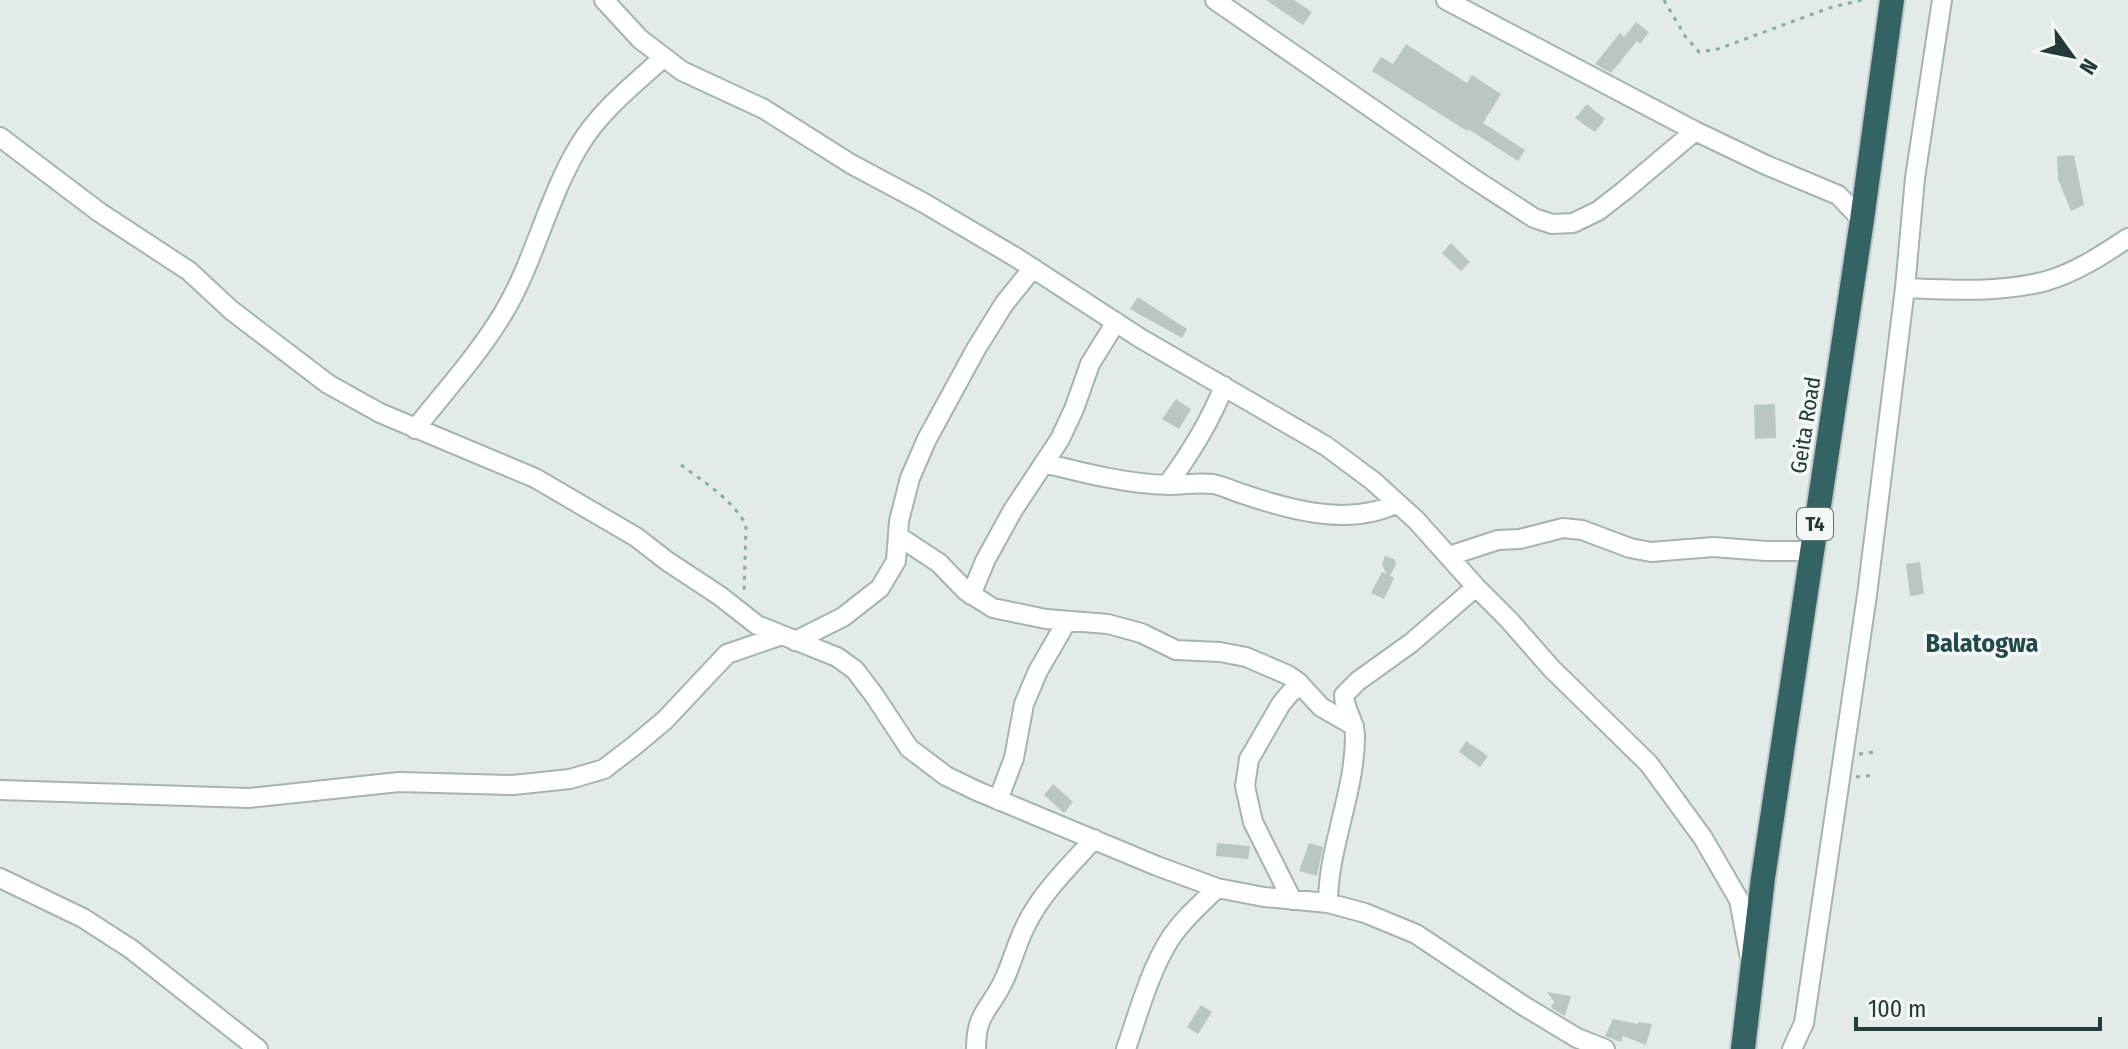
<svg xmlns="http://www.w3.org/2000/svg" width="2128" height="1049" font-family="'Fira Sans Condensed',sans-serif">
  <style>
    .building { fill: #b9c6c3 }
    .lines { fill: none; stroke-linecap: round; stroke-linejoin: round }
    .street-casing { stroke: #a6b3b1; stroke-width: 22 }
    .highway-casing { stroke: #c2c8c8; stroke-width: 28 }
    .path { stroke: #87aba7; stroke-width: 3; stroke-dasharray: 4 6; stroke-linecap: butt }
    .street { stroke: #fff; stroke-width: 18 }
    .highway { stroke: #346363; stroke-width: 24 }
    .labels { text-anchor: middle; stroke-width: 7; stroke-linejoin: round; paint-order: stroke }
    .shield { fill: #f3f8f7; stroke: #637472; stroke-width: 2 }
    .shield-label { font-size: 20px; font-weight: bold; fill: #253b39 }
    .street-label { font-size: 22px; fill: #253b39; stroke: #f3f8f7 }
    .quarter-label { font-size: 26px; font-weight: bold; fill: #234a48; stroke: #f3f8f7 }
  </style>
  <rect width="100%" height="100%" fill="#e3ebe9"/>
  <path class="building" d="M1266 0H1294L1312 12 1303 25Z
    M1636 22 1649 32 1640 44 1637 41 1611 73 1595 64 1620 33 1624 37Z
    M1406 44 1467 83 1472 75 1501 94 1483 123 1525 150 1518 161 1468 129 1467 131 1372 71 1381 57 1393 64Z
    M1587 104 1605 119 1595 132 1575 118Z
    M2074 155 2084 205 2071 211 2058 179 2057 156Z
    M1451 243 1470 262 1461 271 1442 253Z
    M1138 297 1187 329 1182 338 1130 309Z
    M1176 399 1191 409 1179 429 1162 419Z
    M1775 404 1776 438 1755 439 1754 405Z
    M1385 556 1394 559 1396 564 1390 576 1394 578 1384 599 1371 593 1382 572 1386 574 1382 564Z
    M1920 562 1924 594 1910 596 1906 564Z
    M1466 741 1488 756 1480 767 1459 752Z
    M1053 784 1073 802 1064 813 1044 795Z
    M1217 843 1250 846 1248 859 1216 856Z
    M1309 843 1323 847 1317 876 1299 871Z
    M1547 992 1571 996 1565 1016 1551 1008 1554 1002Z
    M1201 1005 1212 1012 1198 1034 1187 1027Z
    M1613 1019 1637 1024 1639 1022 1652 1024 1646 1045 1623 1036 1621 1042 1605 1036Z"/>
  <g class="lines">
    <defs>
      <path id="street" d="M604 0 640 39 682 71 764 109 851 164 924 203 1017 258 1140 338 1326 446 1373 481 1416 520 1476 587 1509 620 1551 668 1649 764 1703 838 1739 900 1749 953
        M1215 0 1471 177 1534 218 1552 224 1573 223 1598 211 1625 190 1695 131
        M1446 0 1695 131 1766 165 1838 195 1862 220
        M0 137 99 212 189 271 231 310 328 384 380 413 535 478 636 537 667 561 720 596 757 625 837 657 855 670 874 695 909 748 946 776 977 791 1157 866 1217 888 1264 897 1328 903 1365 913 1416 934 1524 1006 1577 1038 1605 1049
        M1905 288C1951 290 2001 293 2046 281 2075 273 2104 254 2128 238
        M415 429C445 391 479 354 504 312 534 262 548 197 579 146 600 111 633 85 663 58
        M1044 463C1084 473 1127 484 1169 485 1184 485 1198 482 1213 484 1224 486 1233 491 1243 494 1290 510 1351 527 1397 503
        M1167 485C1190 454 1210 422 1224 386
        M898 536 939 563 966 591 993 608 1046 619 1108 624 1141 633 1176 650 1220 652 1246 657 1288 675 1298 682 1321 707 1354 726
        M1449 556 1498 540 1520 539 1563 528 1582 530 1630 548 1651 552 1713 547 1766 551H1807L1810 558
        M971 595 985 561 1013 510 1060 439 1074 409 1090 364 1116 322
        M795 641 843 617 880 588 896 561 899 521 910 478 927 439 976 349 1004 304 1033 268
        M0 790 249 798 399 782 513 785 570 779 604 769 634 746 665 720 727 654 779 636
        M998 800 1014 758 1024 704 1038 671 1067 621
        M0 878 83 918 131 949 258 1049
        M1292 900 1253 822 1245 786 1249 759 1255 749 1281 704 1291 692 1301 686
        M1328 903C1328 847 1355 793 1355 736 1355 721 1344 709 1344 695L1358 681 1411 643 1476 587
        M976 1049C976 1013 989 1011 1003 982 1012 964 1016 944 1026 925 1042 892 1070 866 1094 839
        M1126 1049C1138 1014 1150 970 1170 939 1182 920 1201 904 1217 888
        M1792 1049 1804 1023 1867 595 1905 288 1915 178 1942 0"/>
      <path id="highway" d="M1743 1049 1763 878 1862 220 1892 0"/>
    </defs>
    <use href="#street" class="street-casing"/>
    <use href="#highway" class="highway-casing"/>
    <path class="path" d="M1664 0 1685 36 1699 52 1718 49 1829 8 1862 0
      M681 465C704 482 732 499 746 525L744 595
      M1859 754 1876 752
      M1856 777 1874 775"/>
    <use href="#street" class="street"/>
    <use href="#highway" class="highway"/>
  </g>
  <g class="labels">
    <rect class="shield" x="1797" y="508" width="36" height="32" rx="6"/>
    <g class="shield-label">
      <text x="1815" y="531">T4</text>
    </g>
    <g class="street-label">
      <text transform="translate(1805 425) rotate(-81)" y="8">Geita Road</text>
    </g>
    <g class="quarter-label">
      <text x="1982" y="652">Balatogwa</text>
    </g>
  </g>
  <g transform="translate(2072 56) rotate(123)" stroke="#f3f8f7" stroke-width="6" paint-order="stroke">
  <path d="M0-6L14 30L0 20L-14 30Z" fill="#253b39"/>
  <text y="-12" font-size="22" font-weight="bold" text-anchor="middle" fill="#253b39">N</text>
  </g>
  <path d="M1856 1017v12h244v-12" fill="none" stroke="#253b39" stroke-width="4"/>
  <text x="1868" y="1017" font-size="24" fill="#253b39" stroke="#f3f8f7" stroke-width="6" paint-order="stroke">100 m</text>
</svg>
